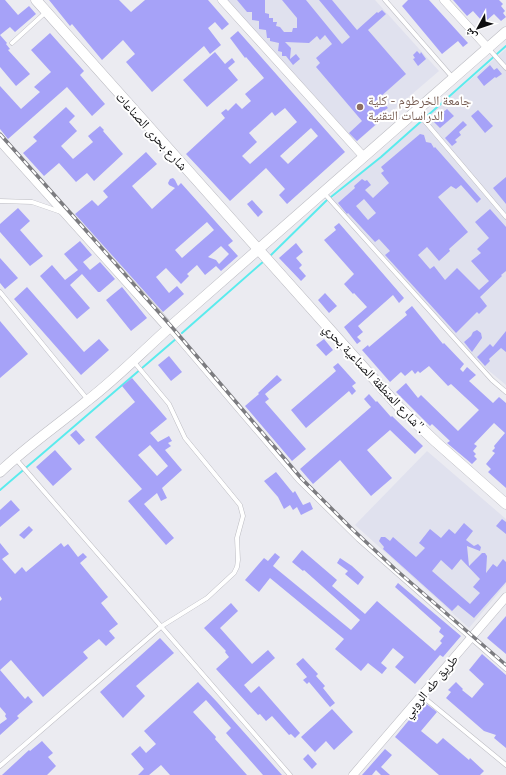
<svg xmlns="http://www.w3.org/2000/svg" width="506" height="775" font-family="Spectral,'Noto Naskh Arabic',serif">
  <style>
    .built { fill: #e0e1ee }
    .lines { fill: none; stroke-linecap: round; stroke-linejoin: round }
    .stream { stroke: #5aebed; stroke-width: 2 }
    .building { fill: #a6a2f8; fill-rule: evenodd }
    .service-casing { stroke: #bdbdc3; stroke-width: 5 }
    .minor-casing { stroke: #bdbdc3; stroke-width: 9 }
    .tertiary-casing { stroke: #bdbdc3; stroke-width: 11 }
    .service { stroke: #fff; stroke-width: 4 }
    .minor { stroke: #fff; stroke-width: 8 }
    .tertiary { stroke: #fff; stroke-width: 10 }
    .rail-casing { stroke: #7c7c80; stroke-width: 3.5 }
    .rail { stroke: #fff; stroke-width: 2; stroke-dasharray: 6; stroke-linecap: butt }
    .education-dot { fill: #8d6e63; stroke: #fff; stroke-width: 1.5 }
    .labels { text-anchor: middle; stroke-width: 4; stroke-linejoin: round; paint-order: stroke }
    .education-label { font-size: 13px; fill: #785e54; stroke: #fff; text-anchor: start }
    .street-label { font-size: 13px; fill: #0d0d0f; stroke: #fff }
  </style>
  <rect width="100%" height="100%" fill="#ebebf1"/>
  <path class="built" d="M227 0H375L439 71 355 143Z
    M506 49V385L488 370 445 327 330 200Z
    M427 451 506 519V584L469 628 355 525Z"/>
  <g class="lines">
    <path class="stream" d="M269 257 326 201 381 157 506 46
      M182 333 264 261
      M0 490 177 338"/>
  </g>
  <path class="building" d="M0 0H5L18 15 29 6 36 14 15 32 10 27 0 35Z
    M49 0H119L131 12 145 0H208L229 24 222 30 215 22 208 28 221 45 210 54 204 46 152 92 126 62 135 54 123 40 102 60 72 24 70 26Z
    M237 0H265V13L269 14V18H273V22H277L276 26 280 27 284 32H292L293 28H297V18L282 0H306L342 44 350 37 319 0H332L357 30 377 12 378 13 382 10 386 14 368 30 406 74 379 98 388 108 385 110 390 116 382 122 381 120 357 141 349 133 362 121 316 67 320 63 316 58 332 44 325 35 320 40 317 36 309 43 285 42 291 48 290 59 296 54 300 59 293 65 286 56H282V52L278 51 279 43 270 41V38H267L266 30 259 29V21L252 20V12H247Z
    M408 0H429L468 43 463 47 458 41 442 54 402 6Z
    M453 0H499L503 4 501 6 505 11 503 13 506 17 501 21 494 14 486 21 485 19 482 21 473 11 467 16Z
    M238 31 345 152 287 204 279 195 285 189 266 168 230 201 186 154 225 118 221 113 226 109 228 111 236 103 242 109 251 101 245 94 264 78 246 57 245 58 230 38ZM285 108 297 122 250 164 242 156 257 142 249 133 272 112 275 116ZM311 128 318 136 288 164 280 156Z
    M50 33 84 71 80 75 105 104 92 116 67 87 8 139 0 129V86L21 109 40 92 34 87 51 72 31 50Z
    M0 35 7 43 6 44 10 49 8 50 30 74 16 86 0 67Z
    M417 51 420 54 421 52 426 59 418 66 413 59 415 58 413 55Z
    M215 52 225 64 232 58 235 62 228 68 238 80 207 107 183 80Z
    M490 65 494 70 497 68 502 74 496 78 495 77 484 86 477 77Z
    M66 107 75 116 69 122 77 131 61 146 73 159 93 142 88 136 100 126 104 130 103 131 123 154 94 181 87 173 76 182 59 163 44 176 23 153 37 141 33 137Z
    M447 109 454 116 440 128 433 121 436 118 434 116 438 113 440 115Z
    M478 110 493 126 485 133 471 116Z
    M463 121 467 125 459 132 461 135 455 140 457 142 452 146 445 138Z
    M420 134 424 135 426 142 431 143 434 148 435 147 481 199 477 203 461 185 456 189 451 186 438 197 468 232 449 249 450 251 439 261 427 247 418 255 430 269 434 266 445 280 457 268 479 290 489 281 471 261 481 253 477 249 489 238 475 222 490 209 506 227V271L501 275 502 276 480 297 487 306 479 314 477 312 456 333 385 255 390 251 379 239 375 242 348 213 347 214 338 203 355 188 354 186 362 179 365 181 367 180 371 185 365 190 373 198 389 183 381 173 384 171 381 167ZM364 199 376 213 368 220 356 206Z
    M146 152 157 164 132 186 152 209 175 188 169 185 168 183 170 179 173 178 175 180 178 186 181 183 233 241 228 245 238 256 221 271 216 266 205 275 197 265 187 274 189 276 181 284 166 268 156 277 169 293 177 286 184 294 163 312 75 214 92 200 98 206 108 197 103 191ZM207 222 214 230 182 258 175 250ZM221 246 229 254 219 264 216 260 208 257Z
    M506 177V204L493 188Z
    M252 200 263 212 258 217 247 204Z
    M18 208 30 221 20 230 43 256 30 266 0 232V224Z
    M339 223 404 298 399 303 393 295 358 326 363 332 357 337 361 341 357 344 344 327 367 307 354 293 353 294 344 284 354 274 324 240 336 230 334 227Z
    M80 241 92 255 83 262 90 270 100 262 115 279 100 292H98L82 274 70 285 90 308 77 319 40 276 52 265 65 280 78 270 64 254Z
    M296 243 303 252 296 258 302 265 299 268 306 276 301 281 279 258Z
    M0 258 18 278 5 289 0 283Z
    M27 287 84 352 99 339 109 350 81 375 14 299Z
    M122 287 147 318 131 331 106 300Z
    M325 293 337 306 329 313 318 300Z
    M412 306 443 344 444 343 464 364 460 369 463 372 467 367 476 375 469 381 493 403 499 397 506 403V488L488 472 491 469 486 464 495 453 492 451 495 448 494 446 505 433 494 423 474 444 477 446 473 451 476 454 474 456 477 459 472 464 447 443 450 441 432 424 430 426 396 392 406 383 418 398 421 395 458 431 479 410 451 384 448 386 429 366 420 373 418 371 415 374 412 370 405 376 401 372 390 382 362 350 368 345 369 347 407 315 405 312Z
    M0 321 28 354 0 378Z
    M477 330 481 333 482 338 472 352 464 342 471 336 473 332Z
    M506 331V352L501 348 489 359 490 361 485 366 477 357 490 344 493 347Z
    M324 339 333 350 326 356 316 345Z
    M169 356 182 372 171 381 158 365Z
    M338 363 356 383 352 386 356 391 352 395 349 391 306 428 291 410 336 371 333 367Z
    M277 375 282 380 265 394 269 399 265 402 306 449 292 461 245 406 259 394 258 393Z
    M132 378 167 419 150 433 158 442 169 436 172 441 168 443 171 446 165 450 182 470 162 488 167 498 161 501 157 493 144 504 174 538 166 545 128 501 142 489 95 437 135 402 122 386ZM150 445 168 466 157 476 138 455Z
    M369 394 376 402 377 401 391 417 392 416 423 446 415 454 390 430 367 450 392 478 371 496 340 460 313 484 300 469 371 407 364 399Z
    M76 430 85 440 79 445 70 435Z
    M55 450 72 469 53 486 36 467Z
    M276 472 293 493 295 491 303 505 310 502 313 509 301 515 297 507 293 510 290 505 284 509 278 497 264 481Z
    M11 500 20 510 0 527V510Z
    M502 519 506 522V534L496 526Z
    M464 523 473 531 466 540 474 546 478 544 481 547 480 551 467 546 469 566 482 553H485L487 556 486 573 493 564 497 567 503 559 506 562V582L474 618 458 605 452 611 383 549 384 547 379 541 381 537H385L390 541 393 537 416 557 425 548 419 543 430 529 441 538 449 529 455 534ZM461 559 480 579 473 587 480 593 470 604 432 571 441 560 452 570Z
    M29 526 33 530 24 539 19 535Z
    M0 543 9 554 2 559 15 574 22 567 26 572 61 543 64 547 68 544 78 557 83 553 87 557 80 563 108 597 101 603 118 624 109 631 115 638 106 646 99 639 83 652 88 658 43 697 11 660 0 670V601L2 599 0 596Z
    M302 550 337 580 332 586 365 614 377 601 435 651 442 643 440 641 444 636 439 632 441 628 395 587 398 583 461 636 443 657 440 655 415 684 395 667 404 657 393 648 381 663 387 668 382 674 368 663 361 671 335 649 344 639 270 578 259 592 245 580 264 558 268 561 275 553 280 557 273 566 351 630 360 620 304 570 303 571 292 562Z
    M340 558 352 566 364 577 358 585 345 574 348 571 337 563Z
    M231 603 238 611 220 628 252 664 268 650 275 658 244 685 251 693 259 686 300 733 295 738 291 734 289 735 272 716 266 721 260 714 258 715 216 669 229 657 225 652 226 651 204 628Z
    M506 616V654L487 638Z
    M160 638 174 653 136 686 145 696 123 718 100 692Z
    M482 654 506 675V748L494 738 496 735 484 731 446 698 451 692 448 690 456 682 463 689 462 690 472 698 484 684 469 670Z
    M303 658 318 674 316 676 325 686 323 688 335 703 330 707 309 682 307 684 303 680 307 677 296 664Z
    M0 670 25 699 28 696 33 702 17 716 19 718 0 735V724L7 719 5 716 6 714 0 707Z
    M198 682 217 702 282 775H263L226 733 231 728 206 700 193 712 216 737 215 739 247 775H170L161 765 149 775H138L144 769 131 754 140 746 146 753 156 744 144 731Z
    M424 702 437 712 421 731 437 744 443 738 469 760 470 758 484 771 480 775H439L395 737Z
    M332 709 353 732 334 750 326 741 315 752 301 737Z
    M42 741 53 753 48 757 56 766 47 775H2L29 750 30 751Z
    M385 749 392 755 381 767 390 775H381L376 770 372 775H362Z
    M308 754 317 764 312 769 303 759Z"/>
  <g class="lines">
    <defs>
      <path id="service" d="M385 0 453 78
        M12 43 46 12
        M488 48 506 68
        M417 112 506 217
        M323 192 492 380 506 392
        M0 201 32 202 61 212
        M0 292 88 400
        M169 329 298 480 358 539 506 669
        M15 458 290 775
        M422 696 506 765
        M0 766 162 626 207 598 234 573 237 567 238 560 237 538 243 516 240 505 185 438 169 404 134 362"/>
      <path id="minor" d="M222 0 363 156
        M444 0 488 48
        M353 775 506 597"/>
      <path id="tertiary" d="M36 0 399 407 436 442 506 504
        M0 140 169 328
        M0 472C27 446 58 425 87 401 117 378 143 351 171 326L506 32"/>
    </defs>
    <use href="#service" class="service-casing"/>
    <use href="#minor" class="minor-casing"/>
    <use href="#tertiary" class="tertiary-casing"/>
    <use href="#service" class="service"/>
    <use href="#minor" class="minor"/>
    <use href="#tertiary" class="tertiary"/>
    <defs>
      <path id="rail" d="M0 134 171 326 302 479 350 527 395 569 506 665"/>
    </defs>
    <use href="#rail" class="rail-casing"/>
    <use href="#rail" class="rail"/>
  </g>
  <circle class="education-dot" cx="360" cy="107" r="4"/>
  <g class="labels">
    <g class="education-label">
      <text x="368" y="105">جامعة الخرطوم - كلية<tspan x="368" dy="15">الدراسات التقنية</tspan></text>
    </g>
    <g class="street-label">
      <text transform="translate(152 131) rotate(48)" y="5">شارع بحرى الصناعات</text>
      <text transform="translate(375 378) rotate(47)" y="5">شارع المنطقة الصناعية بحري".</text>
      <text transform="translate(430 686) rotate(-50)" y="5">طريق طه الروبي</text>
    </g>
  </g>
  <g transform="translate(478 28) rotate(230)" stroke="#ffffff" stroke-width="3" paint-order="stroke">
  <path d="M0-3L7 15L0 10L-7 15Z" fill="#0d0d0f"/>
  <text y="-6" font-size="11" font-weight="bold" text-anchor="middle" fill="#0d0d0f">ش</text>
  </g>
</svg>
